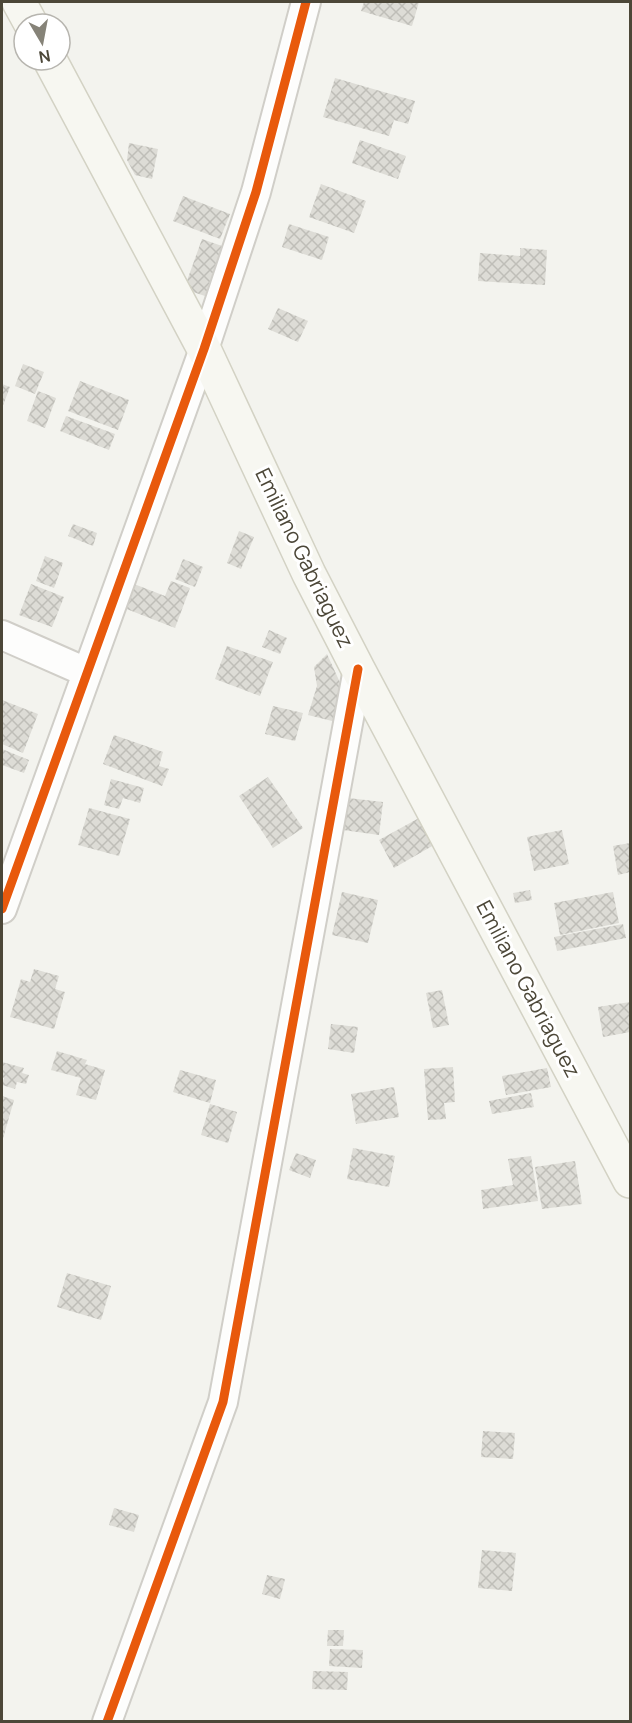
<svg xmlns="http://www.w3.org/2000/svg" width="632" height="1723" font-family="Manrope,sans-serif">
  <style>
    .building { fill: url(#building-cross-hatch) }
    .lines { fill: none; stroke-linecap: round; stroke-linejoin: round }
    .street-casing { stroke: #d0cec8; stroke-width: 32 }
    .secondary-casing { stroke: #d3d2c4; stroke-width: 36 }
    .street { stroke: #fdfdfc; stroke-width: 28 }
    .secondary { stroke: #f7f7f1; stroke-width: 33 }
    .cycleway-casing { stroke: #fff; stroke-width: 13 }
    .cycleway { stroke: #e8590c; stroke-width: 9 }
    .labels { text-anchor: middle; stroke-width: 6; stroke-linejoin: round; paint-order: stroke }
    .street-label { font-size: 21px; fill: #4c4738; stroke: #fff }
  </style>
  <defs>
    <pattern id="building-cross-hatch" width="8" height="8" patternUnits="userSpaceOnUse" patternTransform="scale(1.5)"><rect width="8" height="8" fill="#dddcd6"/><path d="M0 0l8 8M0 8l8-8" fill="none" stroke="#bfbeb8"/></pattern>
  </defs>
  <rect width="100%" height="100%" fill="#f3f3ee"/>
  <path class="building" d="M364 2H419L412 26 361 11Z
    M335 78 415 101 408 124 394 120 389 136 323 117Z
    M360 140 406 156 398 179 352 163Z
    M129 143 158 149 152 179 135 175 127 160Z
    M321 184 366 201 354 233 309 217Z
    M183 196 230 214 220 239 173 221Z
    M289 224 329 237 322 260 282 247Z
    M202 239 222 246 205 296 184 289Z
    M520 248 547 250 545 285 478 281 480 253 520 256Z
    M278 308 308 321 298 342 268 329Z
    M23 364 44 372 35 394 15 386Z
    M80 381 129 400 118 430 68 411Z
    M2 384 10 387 2 408Z
    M38 391 56 398 45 428 27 421Z
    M66 416 115 434 109 450 60 431Z
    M73 524 97 533 93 546 68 536Z
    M239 531 254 537 241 569 227 563Z
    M45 556 63 563 54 588 36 581Z
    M183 559 203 567 195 587 175 579Z
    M171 581 190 588 175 628 124 608 134 584 165 596Z
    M31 584 64 597 52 627 19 615Z
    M269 630 287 638 280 654 262 647Z
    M227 646 273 662 260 696 215 679Z
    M327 654 348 700 340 723 308 715 317 686 314 667Z
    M2 700 38 714 23 753 2 744Z
    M273 706 303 713 295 741 265 734Z
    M114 735 163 752 159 766 169 769 162 786 103 764Z
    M2 749 29 760 24 773 2 765Z
    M268 777 303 828 273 848 239 796Z
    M111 779 144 788 140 803 123 798 119 809 104 805Z
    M348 798 383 802 379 835 343 830Z
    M89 808 130 819 119 856 78 845Z
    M419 818 434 845 394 868 379 840Z
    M562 830 569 864 534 871 527 837Z
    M630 843V872L618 875 613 846Z
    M530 890 532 900 515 903 513 893Z
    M342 892 378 900 368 943 332 935Z
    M613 892 619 923 560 935 554 903Z
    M623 924 626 938 557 951 554 937Z
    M34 969 59 976 55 989 65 992 54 1029 10 1017 21 979 30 982Z
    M442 990 449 1025 433 1028 426 993Z
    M630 1002V1032L603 1037 598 1007Z
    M331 1024 358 1027 354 1053 328 1049Z
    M57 1051 87 1060 85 1064 105 1070 96 1100 76 1095 81 1078 51 1070Z
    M2 1062 24 1068 22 1073 29 1075 26 1084 17 1082 15 1089 2 1085 4 1078 2 1077Z
    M453 1067 455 1102 444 1103 446 1119 428 1120 424 1069Z
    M547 1068 551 1087 506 1095 502 1076Z
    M180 1070 216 1080 210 1103 173 1092Z
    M394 1087 399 1117 356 1124 351 1094Z
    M531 1093 534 1107 492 1114 489 1101Z
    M2 1096 14 1100 2 1142Z
    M210 1104 237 1112 228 1143 201 1135Z
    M353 1148 395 1156 389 1187 347 1179Z
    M296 1153 316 1160 310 1178 289 1170Z
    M531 1156 538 1201 483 1209 481 1190 513 1185 508 1159Z
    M575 1161 582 1204 542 1209 535 1167Z
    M67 1273 111 1286 101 1320 57 1307Z
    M483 1431 515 1433 513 1459 481 1457Z
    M114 1508 139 1515 134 1532 109 1525Z
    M482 1550 516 1553 512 1591 478 1588Z
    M267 1575 285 1579 280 1599 262 1594Z
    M328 1630H344L343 1646H327Z
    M330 1649 363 1650 362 1668 329 1666Z
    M313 1671 348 1672 347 1690 312 1689Z"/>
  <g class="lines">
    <defs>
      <path id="street" d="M2 635 86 672
        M2 909 204 349 256 192 306 2
        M107 1722 223 1402 358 669"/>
      <path id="secondary" d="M19 2 31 24
        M50 60 204 349 309 574 358 669 630 1181"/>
    </defs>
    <use href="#street" class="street-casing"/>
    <use href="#secondary" class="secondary-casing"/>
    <use href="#street" class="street"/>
    <use href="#secondary" class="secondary"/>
    <defs>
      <path id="cycleway" d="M2 909 204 349 256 192 306 2
        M107 1722 223 1402 358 669"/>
    </defs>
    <use href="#cycleway" class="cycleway-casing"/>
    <use href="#cycleway" class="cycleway"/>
  </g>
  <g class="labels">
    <g class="street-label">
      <text transform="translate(304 558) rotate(64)" y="7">Emiliano Gabriaguez</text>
      <text transform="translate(528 989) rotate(62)" y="7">Emiliano Gabriaguez</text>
    </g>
  </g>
  <rect width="632" height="1723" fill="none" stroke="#4c4738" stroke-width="6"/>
  <g transform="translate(42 42) rotate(170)"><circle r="28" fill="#ffffff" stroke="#b7b5af" stroke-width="1.5"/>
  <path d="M0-4.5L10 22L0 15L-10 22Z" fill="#868378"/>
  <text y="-9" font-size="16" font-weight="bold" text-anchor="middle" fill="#4c4738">N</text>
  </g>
</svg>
